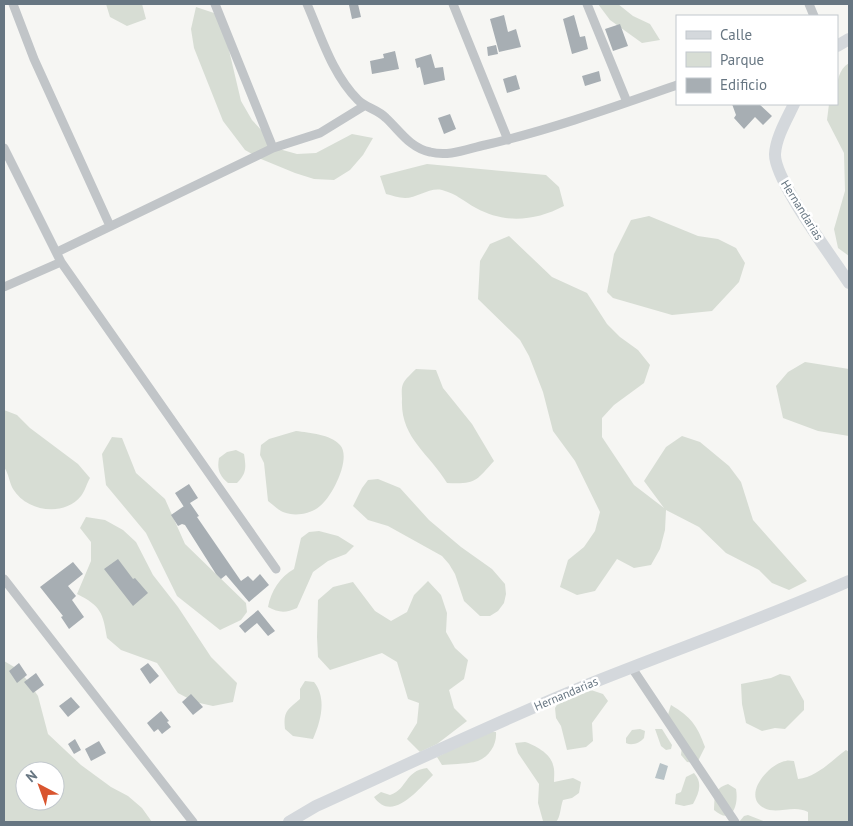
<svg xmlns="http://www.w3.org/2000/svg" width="853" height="826" font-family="'PT Sans',sans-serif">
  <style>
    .green { fill: #d7ddd4; fill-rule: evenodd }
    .water { fill: #b8c3c7 }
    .building { fill: #a7aeb3 }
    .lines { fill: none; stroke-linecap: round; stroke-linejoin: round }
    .street { stroke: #c1c5c8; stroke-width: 9 }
    .secondary { stroke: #d4d8dc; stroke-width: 12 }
    .labels { text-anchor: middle; stroke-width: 5; stroke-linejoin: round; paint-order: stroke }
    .street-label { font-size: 12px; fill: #677682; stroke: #fff }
  </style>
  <rect width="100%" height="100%" fill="#f6f6f3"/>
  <path class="green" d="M106 4H142L146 19 127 26 110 17Z
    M598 4H618L633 16 650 24 660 40 642 43 610 20Z
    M196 7 214 13 224 29 241 101 252 120 279 149 297 154 316 153 352 134 373 138 363 155 350 170 334 180 314 179 295 173 261 159 245 150 223 121 194 48 191 29Z
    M849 63V256L838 248 834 229 845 191 844 153 827 120 829 104H837C837 89 835 72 849 63Z
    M427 164 546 175 559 187 564 206C535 221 505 224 476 208 463 201 457 194 442 190 430 187 417 198 405 198 399 198 391 195 386 194L380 176Z
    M649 216 698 236 718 239 736 248 745 263 739 282 712 311 672 315 613 298 607 292 614 254 631 220Z
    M509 236 552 277 587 293 607 324 620 337 638 350 650 365 644 383 614 405 602 418V437L634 485 664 508 644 481 666 447 682 436 700 442 729 466 741 482 753 520 807 581 789 590 772 583 759 570 726 553 699 527 666 510 665 530 660 549 651 565 634 568 617 559 595 591 577 595 560 587 568 560 584 547 595 531 600 512 575 461 553 431 543 392 529 356 520 340 478 299 480 261 490 244Z
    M805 362 849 369V436L818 431 783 418 776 386 788 372Z
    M416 369 436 370 443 388 472 424 494 461C475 482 476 484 447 483 429 453 400 438 402 399 402 395 401 388 403 384 405 379 412 373 416 369Z
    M4 410 17 415 30 428 78 464 90 478C87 483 85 491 81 496 64 517 27 512 13 489 9 482 9 474 4 467Z
    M296 431C310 433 330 434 340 445 352 458 332 497 320 506 311 514 295 517 283 512 278 510 272 504 268 501L264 463 260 455 261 445 269 439Z
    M112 437 122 438 136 473 165 499 185 544 246 603 247 612 241 620 220 630 177 596 146 533 106 485 102 454Z
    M236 450 244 454C246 467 247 473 237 483H228C219 475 217 469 219 458L227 452Z
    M378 479 400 488 429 520 461 547 492 569 505 584 506 594 504 603 498 611 490 616H480L464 601 455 574 449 564 442 556 388 526 368 520 353 506 362 488 368 480Z
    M86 517 105 520 123 530 136 542 153 575 178 607 211 657 237 683 233 702 213 706 195 702 178 693 157 663 121 650 107 638C103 613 101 606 77 594L91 561V542L80 528Z
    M319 531 338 536 354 546 346 554 328 561 313 572 297 608C286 613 279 613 268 607 271 591 280 577 294 569L301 538 309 532Z
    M428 581 441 595 447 613 446 632 455 648 468 660 464 679 449 690 454 708 467 721 437 744 420 752 407 739 417 723 419 703 408 699 397 662 382 653 330 670 318 657 317 637 318 600 333 587 353 582 375 611 391 621 407 612 414 595Z
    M4 661 16 668 28 681 38 696 48 734 81 765 111 787 128 796 142 808 152 822H4ZM25 771H55V801H25Z
    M780 674 790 676 804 701V710L785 729 775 728 762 731 746 723 742 704 741 684 771 678Z
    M305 681 314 682C327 698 321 721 313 739L293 736 285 729C283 712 287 710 300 699V689Z
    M585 688 603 694 608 701 592 723 593 741 586 747 567 750 561 726 556 718 555 708 560 700Z
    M671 705C691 717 697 725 705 747L697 763 687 762 681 755 682 745 679 736 670 733C666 723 667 716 671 705Z
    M640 729 645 731 644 738C640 743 632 746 626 743V738L632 730Z
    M655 729H662L672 745 671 749 666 750 661 746Z
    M486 732H496C497 744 490 756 478 761 470 764 451 764 442 765L437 757Z
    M525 742C535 745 551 754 553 765 555 770 554 777 554 782L573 778 581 782 579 793 572 798 563 800C560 808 561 816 556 822L543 821 538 803 539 784 518 753 515 743Z
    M846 750 849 752V822H808V812C793 804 778 815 764 808 741 796 769 763 786 761 788 760 791 761 794 761L798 779C817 777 831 761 846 750Z
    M427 768 433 775C418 790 392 823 374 797L381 792 390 795C408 789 404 771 427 768Z
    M694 773C703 783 699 793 693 804L684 806 675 804 676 794 681 792 686 777Z
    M728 784 736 789C739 805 732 826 714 810 715 796 713 789 728 784Z
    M748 815 766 822H739L744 816Z"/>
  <path class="water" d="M660 763 668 766 664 780 655 778Z"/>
  <path class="building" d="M358 4 361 17 352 19 349 5Z
    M504 15 508 32 516 29 521 47 499 52 490 19Z
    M574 15 580 37 585 36 588 49 572 54 563 19Z
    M620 24 628 46 613 51 605 29Z
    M496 45 498 54 488 56 487 47Z
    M395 51 399 69 372 74 370 61 384 58 383 54Z
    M431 54 435 68 443 67 445 80 424 85 420 67 417 68 415 59Z
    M599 71 601 81 585 86 582 76Z
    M516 75 520 89 507 93 503 79Z
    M732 104H759L772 116 763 125 755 117 744 129 734 118 736 115Z
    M450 114 456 129 444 134 438 118Z
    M189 484 198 498 190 503 199 516 197 517 241 581 248 576 253 581 260 574 269 585 249 602 226 575 221 579 216 574 185 525 182 524 178 526 171 515 187 504 184 507 175 493Z
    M118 559 133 579 135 578 148 593 133 606 104 569Z
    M73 562 83 574 68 586 76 596 72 600 84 617 69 629 61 617 63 616 40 587Z
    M258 610 275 631 268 636 257 623 245 633 239 626Z
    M19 663 27 675 17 683 9 671Z
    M148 663 159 676 150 684 140 669Z
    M36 673 44 685 33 693 24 682Z
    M191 694 203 707 193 715 182 702Z
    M71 697 80 707 68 717 59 706Z
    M161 711 169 721 167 722 171 727 162 734 158 729 154 732 147 723Z
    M75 739 81 750 74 754 68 744Z
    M99 741 106 753 91 761 85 749Z"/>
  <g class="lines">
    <path class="street" d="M13 4 34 59 110 226
      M215 4 273 148
      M307 4C321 36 332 74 358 100 366 108 377 109 386 118 400 131 410 148 430 152 449 157 467 149 485 145 550 130 614 107 677 85
      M453 4 508 140
      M587 4 627 102
      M809 4 814 16
      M4 148 61 262 276 569
      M57 252 273 148 320 133 364 106
      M4 287 61 262
      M4 579 193 822
      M632 668 735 822"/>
    <path class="secondary" d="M837 46 849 39
      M794 104C787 119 776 137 775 154 774 180 833 258 849 283
      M289 822 316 806C404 766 492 724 582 687 671 651 761 620 849 581"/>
  </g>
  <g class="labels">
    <g class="street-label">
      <text transform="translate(802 210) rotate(58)" y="4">Hernandarias</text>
      <text transform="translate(566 694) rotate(-23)" y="4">Hernandarias</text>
    </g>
  </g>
  <rect width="853" height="826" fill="none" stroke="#677682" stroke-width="10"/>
  <rect x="676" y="15" width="162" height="90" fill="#ffffff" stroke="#c2c8cd"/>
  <rect x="686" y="31" width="25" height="8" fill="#d4d8dc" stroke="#c2c8cd"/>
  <text x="720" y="40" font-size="15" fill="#677682">Calle</text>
  <rect x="686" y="52" width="25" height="15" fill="#d7ddd4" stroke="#c2c8cd"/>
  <text x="720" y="65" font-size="15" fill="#677682">Parque</text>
  <rect x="686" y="78" width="25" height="15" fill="#a7aeb3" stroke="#c2c8cd"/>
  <text x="720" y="90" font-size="15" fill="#677682">Edificio</text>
  <g transform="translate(40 786) rotate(319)"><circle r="24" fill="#ffffff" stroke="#c2c8cd"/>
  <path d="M0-4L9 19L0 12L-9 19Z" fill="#d9552f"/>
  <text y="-8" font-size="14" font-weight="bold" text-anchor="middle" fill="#677682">N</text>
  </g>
</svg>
